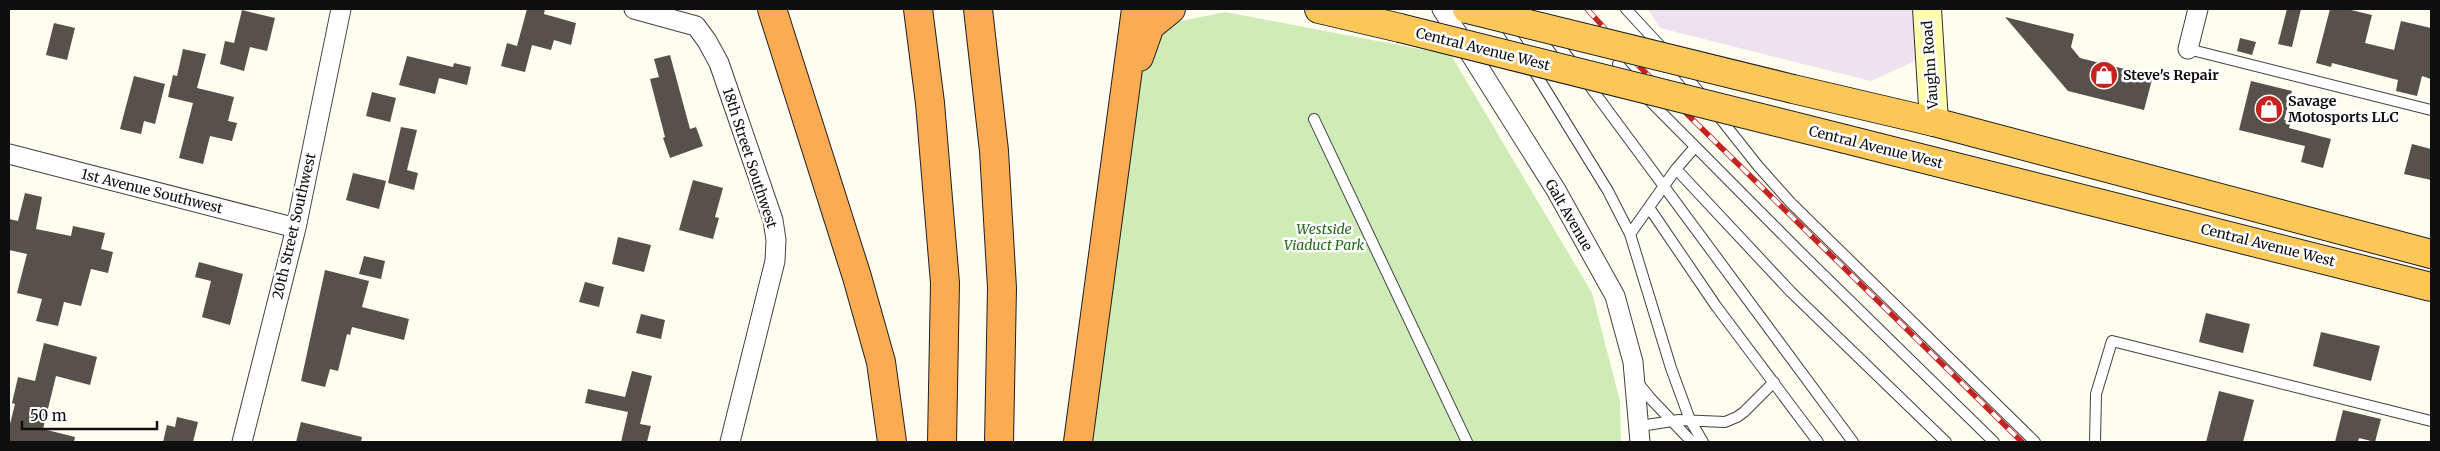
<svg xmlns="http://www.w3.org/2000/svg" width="2440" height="451" font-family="Merriweather,serif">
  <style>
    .industrial { fill: #ede2ed }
    .green { fill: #cfecb7 }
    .building { fill: #58504a }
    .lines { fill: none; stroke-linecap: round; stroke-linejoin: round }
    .service-casing { stroke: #414141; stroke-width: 12 }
    .minor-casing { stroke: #414141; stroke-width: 21 }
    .secondary-casing { stroke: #303030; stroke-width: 30 }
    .trunk-casing { stroke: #1f1f1f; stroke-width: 30 }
    .motorway-casing { stroke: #1f1f1f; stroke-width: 30 }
    .service { stroke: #fff; stroke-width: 10 }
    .minor { stroke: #fff; stroke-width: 19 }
    .secondary { stroke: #fffcab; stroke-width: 28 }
    .trunk { stroke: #fcc759; stroke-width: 28 }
    .motorway { stroke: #fbab52; stroke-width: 28 }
    .rail-casing { stroke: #c5231f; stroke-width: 5.5 }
    .rail { stroke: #fff; stroke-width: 4; stroke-dasharray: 11; stroke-linecap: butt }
    .trunk-bridge-casing { stroke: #1f1f1f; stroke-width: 30; stroke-linecap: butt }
    .trunk-bridge { stroke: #fcc759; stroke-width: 28 }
    .labels { text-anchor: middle; stroke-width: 5; stroke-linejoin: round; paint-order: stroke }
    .street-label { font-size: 14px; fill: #0e0e0e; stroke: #fff }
    .poi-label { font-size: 14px; font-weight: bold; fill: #0e0e0e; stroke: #fff; text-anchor: start }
    .park-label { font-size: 14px; font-style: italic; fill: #266a1b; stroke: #fff }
  </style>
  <rect width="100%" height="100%" fill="#fffdf0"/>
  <path class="industrial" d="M1648 9H1932L1930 54 1871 81 1660 28Z"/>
  <path class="green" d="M1225 12 1451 55 1592 293 1620 401 1621 442H1089L1144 60 1172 23Z"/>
  <path class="building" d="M527 9H545L544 14 576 23 571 45 554 40 551 50 532 45 525 72 501 66 507 43 517 46Z
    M2287 9H2301L2292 47 2278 44Z
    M2330 9H2347L2372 15 2365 43 2394 50 2401 21 2431 28V79L2422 76 2417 96 2396 91 2398 80 2332 63 2331 67 2316 63Z
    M242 10 275 18 267 51 250 47 244 71 220 64 225 41 234 43Z
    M2005 17 2074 34 2071 47 2080 58 2153 76 2144 110 2068 91Z
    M54 23 75 28 67 60 46 55Z
    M2240 38 2256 42 2252 55 2237 51Z
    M183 49 206 54 197 88 234 97 228 121 237 123 232 141 210 136 203 164 179 158 193 103 168 97 173 75 177 76Z
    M670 55 690 129 696 127 703 146 670 158 663 138 665 137 650 79 659 77 654 59Z
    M407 56 453 67 454 63 471 67 467 85 439 78 435 94 399 85Z
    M134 76 165 84 155 124 144 121 141 134 120 129Z
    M2251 81 2292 91 2284 120 2291 121 2289 128 2331 139 2323 168 2301 162 2305 146 2239 130Z
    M372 92 396 98 390 122 366 116Z
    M401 127 417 130 407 170 418 173 414 190 388 183Z
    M2412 144 2431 149V180L2404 174Z
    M353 173 386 181 379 209 346 200Z
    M693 180 723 188 715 217 719 218 713 239 679 230Z
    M25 193 42 197 36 229 71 236 73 226 105 233 101 249 113 252 108 273 91 269 81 306 64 302 58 326 36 321 42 299 17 293 27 254 9 250V219L18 221Z
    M618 237 651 245 644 272 612 264Z
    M364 256 385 261 381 279 359 274Z
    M199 262 243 274 230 325 202 317 211 281 195 277Z
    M325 270 369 281 362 307 409 319 404 340 352 327 350 335 347 334 338 371 330 369 325 387 301 381Z
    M585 282 604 287 599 307 579 302Z
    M2206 313 2250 324 2243 353 2199 342Z
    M641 314 665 320 661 339 636 333Z
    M2321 332 2380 346 2371 381 2313 366Z
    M44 343 97 357 90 385 56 376 43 429 75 437 74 442H9V428L15 404 12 403 18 377 35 381Z
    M632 371 652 376 640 424 651 426 647 442H621L628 412 585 403 588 389 625 397Z
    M2219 391 2254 400 2243 442H2206Z
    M2343 410 2381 419 2375 442 2359 438 2358 442H2335Z
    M177 417 198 422 193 442H163L167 425 175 427Z
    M301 422 362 437 361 442H296Z"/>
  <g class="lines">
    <defs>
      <path id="service" d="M1626 9 1664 50
        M1504 24 1523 53
        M1551 35 1574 65
        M2188 49 2431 110
        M1618 64 1631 79
        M1531 66 1608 191 1630 234 1671 368 1690 420 1703 442
        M1680 69 1704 98
        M1586 81 1853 442
        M1645 96 1801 253 1994 442
        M1716 113 1758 166 1791 203 2035 442
        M1314 119 1467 442
        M1676 169 1791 292 1946 442
        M1650 209 1716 306 1818 442
        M1630 234 1676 169 1695 147
        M1638 383 1651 399 1692 442
        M1640 426 1679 420 1725 422 1737 417 1744 412 1774 382
        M2095 442 2096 394 2112 341 2431 421"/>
      <path id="minor" d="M634 9 696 26 707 41 719 63 773 220 776 240 775 261 730 442
        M1442 9 1556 190 1615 296 1633 362 1640 442
        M2188 49 2198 9
        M9 154 296 228
        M242 442 296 228 341 9"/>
      <path id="secondary" d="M1927 9 1934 122"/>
      <path id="trunk" d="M1319 9 1400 28
        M1793 89 1934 122 2431 254
        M1845 139 2431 287"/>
      <path id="motorway" d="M772 9 857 277 881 362 892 442
        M918 9 930 103 945 283 942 442
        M978 9 994 151 1002 288 999 442
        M1139 57 1150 26 1171 9
        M1078 442 1136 9"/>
    </defs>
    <use href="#service" class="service-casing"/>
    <use href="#minor" class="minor-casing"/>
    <use href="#secondary" class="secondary-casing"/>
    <use href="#trunk" class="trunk-casing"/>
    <use href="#motorway" class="motorway-casing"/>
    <use href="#service" class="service"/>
    <use href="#minor" class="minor"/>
    <use href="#secondary" class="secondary"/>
    <use href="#trunk" class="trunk"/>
    <use href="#motorway" class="motorway"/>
    <defs>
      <path id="rail" d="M1587 9 1637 64 1691 118 2022 442"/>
    </defs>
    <use href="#rail" class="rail-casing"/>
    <use href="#rail" class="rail"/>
    <defs>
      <path id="trunk-bridge" d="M1467 9 1793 89
        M1400 28 1845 139"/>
    </defs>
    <use href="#trunk-bridge" class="trunk-bridge-casing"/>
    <use href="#trunk-bridge" class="trunk-bridge"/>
  </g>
  <defs>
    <symbol id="shop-disc" viewBox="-11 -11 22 22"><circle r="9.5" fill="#c5231f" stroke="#fff"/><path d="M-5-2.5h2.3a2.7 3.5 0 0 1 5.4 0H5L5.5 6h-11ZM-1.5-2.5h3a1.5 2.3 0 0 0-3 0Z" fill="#fff"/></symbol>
  </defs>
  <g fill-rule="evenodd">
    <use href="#shop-disc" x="2088" y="59" width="32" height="32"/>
    <use href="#shop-disc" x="2253" y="93" width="32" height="32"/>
  </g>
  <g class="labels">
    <g class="street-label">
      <text transform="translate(1483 49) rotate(14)" y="5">Central Avenue West</text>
      <text transform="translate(1930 65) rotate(-94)" y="5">Vaughn Road</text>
      <text transform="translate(1876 147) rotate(14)" y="5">Central Avenue West</text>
      <text transform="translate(750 158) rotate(72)" y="5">18th Street Southwest</text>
      <text transform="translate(152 191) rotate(14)" y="5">1st Avenue Southwest</text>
      <text transform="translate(1569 215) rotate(60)" y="5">Galt Avenue</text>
      <text transform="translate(294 226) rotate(-77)" y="5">20th Street Southwest</text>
      <text transform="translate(2268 245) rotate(14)" y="5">Central Avenue West</text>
    </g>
    <g class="poi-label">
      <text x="2123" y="80">Steve's Repair</text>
      <text x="2288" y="106">Savage<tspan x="2288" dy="16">Motosports LLC</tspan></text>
    </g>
    <g class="park-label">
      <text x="1324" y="234">Westside<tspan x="1324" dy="16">Viaduct Park</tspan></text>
    </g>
  </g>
  <rect width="2440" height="451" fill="none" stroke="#0e0e0e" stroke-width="20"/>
  <path d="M22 421v8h135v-8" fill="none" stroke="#0e0e0e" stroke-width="2.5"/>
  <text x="30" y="421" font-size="15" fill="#0e0e0e" stroke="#ffffff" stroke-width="4" paint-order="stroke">50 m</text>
</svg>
